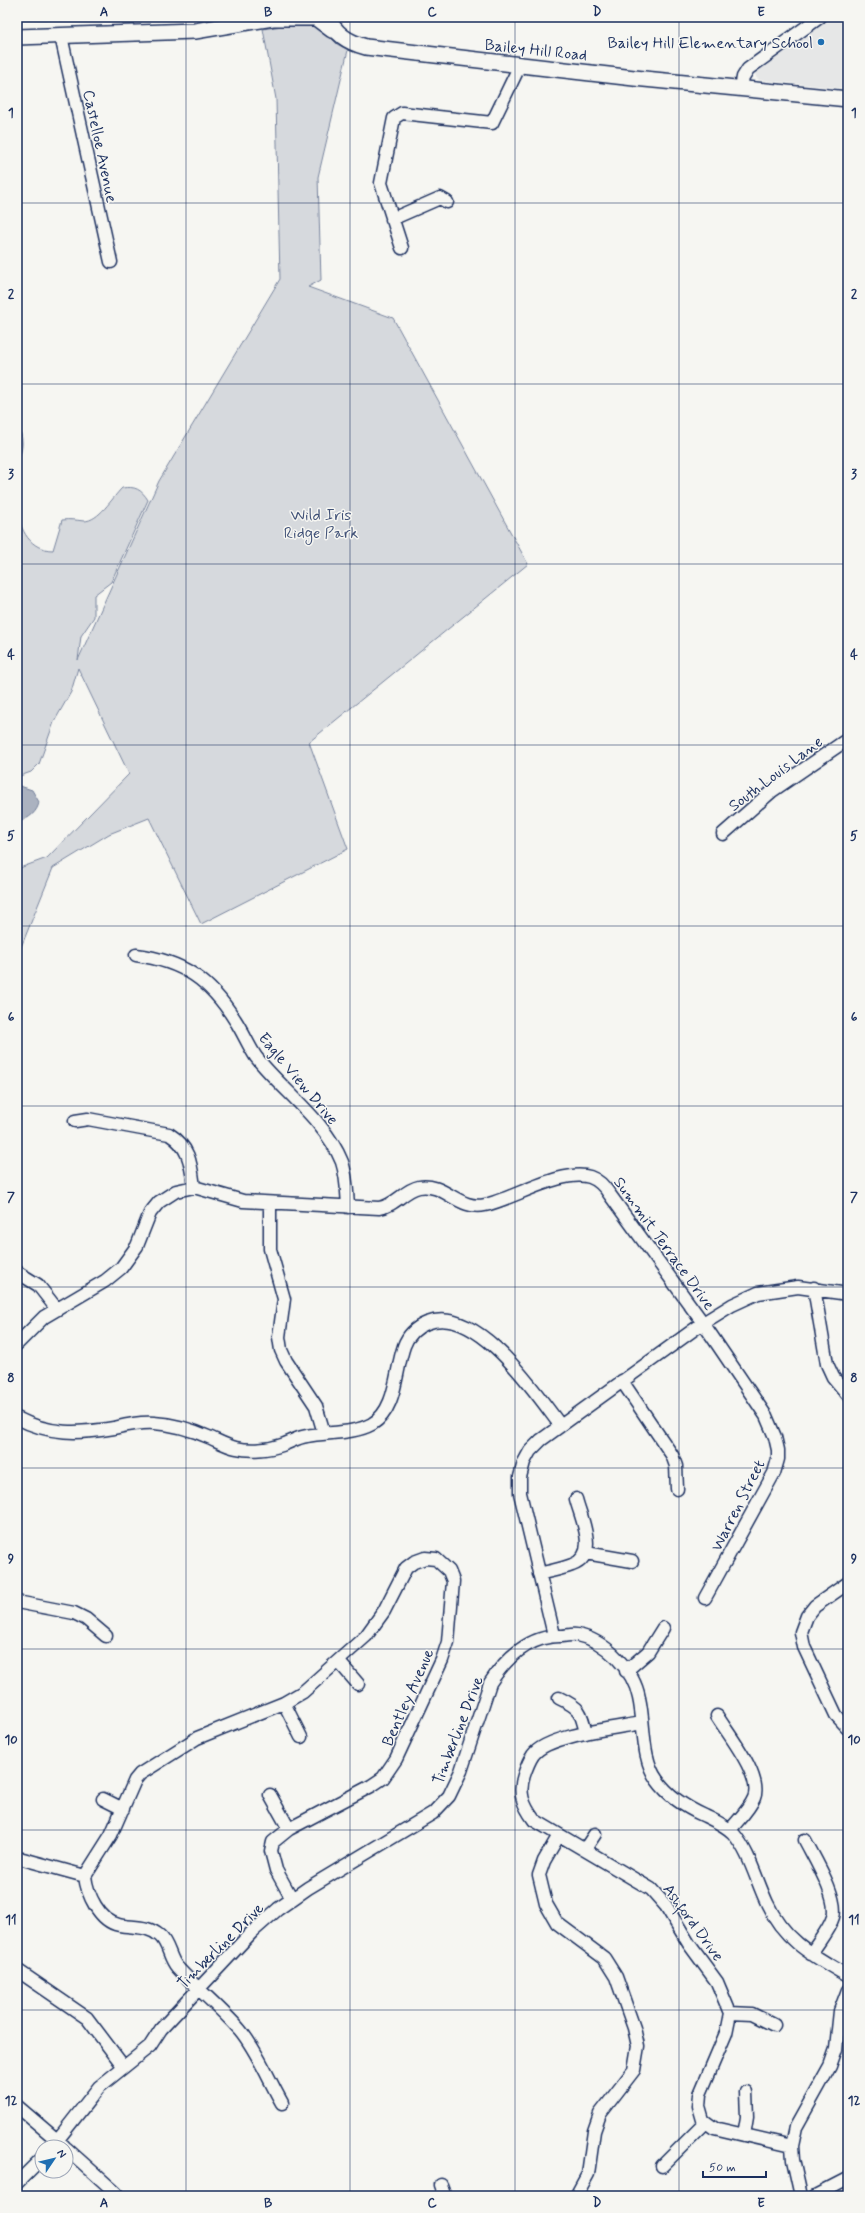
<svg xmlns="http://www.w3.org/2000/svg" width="865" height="2213" font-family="Mynerve,sans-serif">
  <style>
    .built { fill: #e6e7e7 }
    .green { fill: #d6d9dd; stroke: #78849e }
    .water { fill: #abb2c0; stroke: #717e99 }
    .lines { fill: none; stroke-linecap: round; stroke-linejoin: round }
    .minor-casing { stroke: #1b2f5e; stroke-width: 15 }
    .major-casing { stroke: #1b2f5e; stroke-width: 18 }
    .minor { stroke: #f6f6f2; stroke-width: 12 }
    .major { stroke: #f6f6f2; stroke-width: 15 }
    .grid { fill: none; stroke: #1b2f5e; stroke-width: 1; stroke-opacity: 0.55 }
    .poi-dot { fill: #1f6fb2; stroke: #f6f6f2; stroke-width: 1.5 }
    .labels { text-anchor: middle; stroke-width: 3; stroke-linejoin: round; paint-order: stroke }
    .poi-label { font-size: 16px; fill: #1b2f5e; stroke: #f6f6f2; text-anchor: end }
    .street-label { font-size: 16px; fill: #1b2f5e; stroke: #f6f6f2 }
    .park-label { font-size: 16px; fill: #405177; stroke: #f6f6f2 }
    .neatline { fill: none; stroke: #1b2f5e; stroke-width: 1.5 }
    .grid-label { font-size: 13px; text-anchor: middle; font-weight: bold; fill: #1b2f5e }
  </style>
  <rect width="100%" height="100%" fill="#f6f6f2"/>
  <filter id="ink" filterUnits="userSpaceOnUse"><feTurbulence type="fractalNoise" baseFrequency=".025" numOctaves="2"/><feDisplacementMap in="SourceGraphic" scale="8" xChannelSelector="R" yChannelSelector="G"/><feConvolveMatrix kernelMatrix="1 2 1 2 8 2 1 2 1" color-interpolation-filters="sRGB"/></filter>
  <g filter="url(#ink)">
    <path class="built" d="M829 17H848V89L759 80 756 77 755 72 759 68Z"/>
    <path class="green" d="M17 17H95L98 21 17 18Z
      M301 23 320 27 337 44 348 50 318 177 321 280 308 287 393 318 528 564 309 742 348 849 201 924 149 818 109 834 53 868 17 957V869L47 858 129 774 78 668 71 692 54 722 39 764 31 772 17 777V509C20 530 30 550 53 550L62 520C70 519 75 520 84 521 99 521 112 498 122 488 135 486 141 489 148 500L111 582 94 595V617L81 636 78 660 159 481 280 279 276 99 263 29Z
      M17 424C24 438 24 448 17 462Z"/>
    <path class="water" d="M17 785 32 790 39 802C38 811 29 819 20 821L17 820Z"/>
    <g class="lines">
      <defs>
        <path id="minor" d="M61 36 111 262
          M741 88 743 77 748 69 820 17
          M392 219 440 198 447 202
          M402 248 381 183 394 118 402 113 492 123 520 65
          M723 834 772 791 848 739
          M136 955C183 961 210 980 235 1020 243 1032 248 1045 256 1057 284 1092 325 1120 342 1162 347 1177 347 1192 348 1207
          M75 1121 88 1119 169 1134C190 1147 191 1165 194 1187
          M270 1203V1249L284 1299 279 1337 281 1350 286 1361 316 1406 324 1433
          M17 1272 38 1285 56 1308
          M814 1288 827 1364 833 1377 848 1395
          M17 1344 44 1317 105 1281 121 1268 137 1246 150 1213 159 1202 176 1191 194 1187 243 1201 379 1208C395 1206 404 1190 419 1187 444 1182 459 1211 485 1205 513 1199 563 1168 590 1177 599 1180 605 1187 610 1195L703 1323 766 1416 775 1437 778 1450V1459L774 1473 705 1598
          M622 1381 672 1455 676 1466 677 1489
          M17 1418C49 1435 79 1434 114 1428 127 1425 140 1422 154 1423 173 1424 193 1430 211 1438 220 1442 227 1446 236 1448 250 1451 268 1450 282 1445 291 1442 298 1437 307 1436 327 1432 354 1434 372 1424 397 1409 395 1371 404 1346 408 1335 417 1327 427 1323 477 1304 535 1392 560 1425
          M586 1553 632 1561
          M539 1574C550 1571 562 1569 572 1565 600 1555 581 1519 576 1499
          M848 1583 815 1606 807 1616 801 1632 804 1647 836 1715 848 1728
          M17 1602 74 1613 86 1619 106 1636
          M554 1635 520 1493V1477L524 1462 530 1451 541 1440 703 1323 732 1305 758 1293 798 1287 848 1294
          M339 1662 358 1684
          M626 1671 648 1652 663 1628
          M559 1698C580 1708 581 1711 586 1733
          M284 1703 301 1737
          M717 1716C728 1734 763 1777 754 1798 749 1810 738 1820 730 1830
          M642 1723C617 1728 547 1735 533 1755 529 1761 526 1769 524 1775 518 1793 523 1805 534 1820L651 1889 666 1906 689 1944 717 1982 730 2013 726 2033 700 2094 699 2106 703 2120 714 2128 792 2146
          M270 1795 289 1829
          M103 1799 123 1809
          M559 1835 544 1861 539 1875 546 1904 557 1923 604 1958 616 1977 634 2028 638 2046 634 2070 600 2114 594 2131 588 2174 576 2196
          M805 1840C814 1858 839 1898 833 1917 829 1930 818 1942 811 1954
          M585 1849 595 1834
          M23 1859 85 1876
          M17 1970 87 2018 124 2067
          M730 2013 752 2014 774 2025
          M282 2103C269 2080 256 2049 240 2030 220 2007 197 1989 177 1967 169 1958 169 1944 160 1936 148 1925 133 1928 119 1925 99 1921 87 1894 85 1876L111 1835 135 1780 140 1774 197 1738 284 1703 303 1692 366 1636 384 1611 406 1568 414 1562 425 1558 436 1559 449 1571 453 1581 448 1642 442 1660 396 1759 383 1778 371 1786 289 1829 273 1842 271 1851 276 1870 292 1899
          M17 2106 64 2146
          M744 2135 747 2117 746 2092
          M52 2147 99 2087 150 2046 161 2029 252 1932 278 1909 308 1888 433 1813 449 1796 461 1771 490 1683C506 1658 530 1635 562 1636 566 1636 572 1634 577 1635 605 1640 634 1670 639 1698 645 1724 641 1758 657 1780 669 1797 687 1808 705 1816 715 1821 725 1825 733 1833 750 1853 756 1880 767 1903 784 1941 814 1956 848 1976
          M66 2148 116 2193
          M662 2166 705 2123
          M17 2183 42 2158
          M441 2185 445 2196
          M801 2196 793 2160 792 2146 796 2127 830 2066 836 2049 840 2011 848 1990
          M815 2196 848 2179"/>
        <path id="major" d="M327 17C336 34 347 42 366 47L634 78 848 99
          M273 18H316L332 30
          M17 37 195 31 279 17"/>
      </defs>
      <use href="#minor" class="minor-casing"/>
      <use href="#major" class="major-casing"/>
      <use href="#minor" class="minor"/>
      <use href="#major" class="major"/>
    </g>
  </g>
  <path class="grid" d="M186 17V2196M350 17V2196M515 17V2196M679 17V2196M17 203H848M17 384H848M17 564H848M17 745H848M17 926H848M17 1106H848M17 1287H848M17 1468H848M17 1649H848M17 1830H848M17 2010H848"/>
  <circle class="poi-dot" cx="821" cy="42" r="4"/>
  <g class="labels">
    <g class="poi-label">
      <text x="813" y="48">Bailey Hill Elementary School</text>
    </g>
    <g class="street-label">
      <text transform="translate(536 49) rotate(6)" y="6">Bailey Hill Road</text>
      <text transform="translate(101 146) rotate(78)" y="6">Castelloe Avenue</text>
      <text transform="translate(775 773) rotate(-37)" y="6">South Louis Lane</text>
      <text transform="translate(299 1078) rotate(50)" y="6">Eagle View Drive</text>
      <text transform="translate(665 1243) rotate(54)" y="6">Summit Terrace Drive</text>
      <text transform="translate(737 1505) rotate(-63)" y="6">Warren Street</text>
      <text transform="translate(407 1697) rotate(-66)" y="6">Bentley Avenue</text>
      <text transform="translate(457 1730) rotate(-69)" y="6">Timberline Drive</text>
      <text transform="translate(694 1922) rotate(54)" y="6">Ashford Drive</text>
      <text transform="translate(220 1945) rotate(-45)" y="6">Timberline Drive</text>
    </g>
    <g class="park-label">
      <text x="321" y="520">Wild Iris<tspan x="321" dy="18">Ridge Park</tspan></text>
    </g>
  </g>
  <rect width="865" height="2213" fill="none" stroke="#f6f6f2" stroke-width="44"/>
  <g transform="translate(54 2159) rotate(55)"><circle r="19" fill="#f6f6f2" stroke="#9ea6b7"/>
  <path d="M0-3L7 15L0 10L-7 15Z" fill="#1f6fb2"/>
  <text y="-6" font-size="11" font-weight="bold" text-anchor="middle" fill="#1b2f5e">N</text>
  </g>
  <path d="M703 2171v6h63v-6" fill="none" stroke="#1b2f5e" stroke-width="2"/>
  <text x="709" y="2171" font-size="12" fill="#1b2f5e" stroke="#f6f6f2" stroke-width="3" paint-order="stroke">50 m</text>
  <rect x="22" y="22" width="821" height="2169" class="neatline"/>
  <g class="grid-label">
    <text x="104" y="16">A</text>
    <text x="268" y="16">B</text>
    <text x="432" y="16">C</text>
    <text x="597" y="16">D</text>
    <text x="761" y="16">E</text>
    <text x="11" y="117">1</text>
    <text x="854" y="117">1</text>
    <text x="11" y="298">2</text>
    <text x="854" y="298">2</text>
    <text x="11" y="478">3</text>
    <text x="854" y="478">3</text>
    <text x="11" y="659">4</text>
    <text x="854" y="659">4</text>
    <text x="11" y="840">5</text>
    <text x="854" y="840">5</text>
    <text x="11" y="1021">6</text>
    <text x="854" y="1021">6</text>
    <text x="11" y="1201">7</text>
    <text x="854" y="1201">7</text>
    <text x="11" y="1382">8</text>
    <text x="854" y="1382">8</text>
    <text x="11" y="1563">9</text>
    <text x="854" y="1563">9</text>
    <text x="11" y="1744">10</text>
    <text x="854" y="1744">10</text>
    <text x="11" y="1924">11</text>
    <text x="854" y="1924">11</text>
    <text x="11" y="2105">12</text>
    <text x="854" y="2105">12</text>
    <text x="104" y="2207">A</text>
    <text x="268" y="2207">B</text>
    <text x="432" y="2207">C</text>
    <text x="597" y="2207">D</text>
    <text x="761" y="2207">E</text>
  </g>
</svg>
